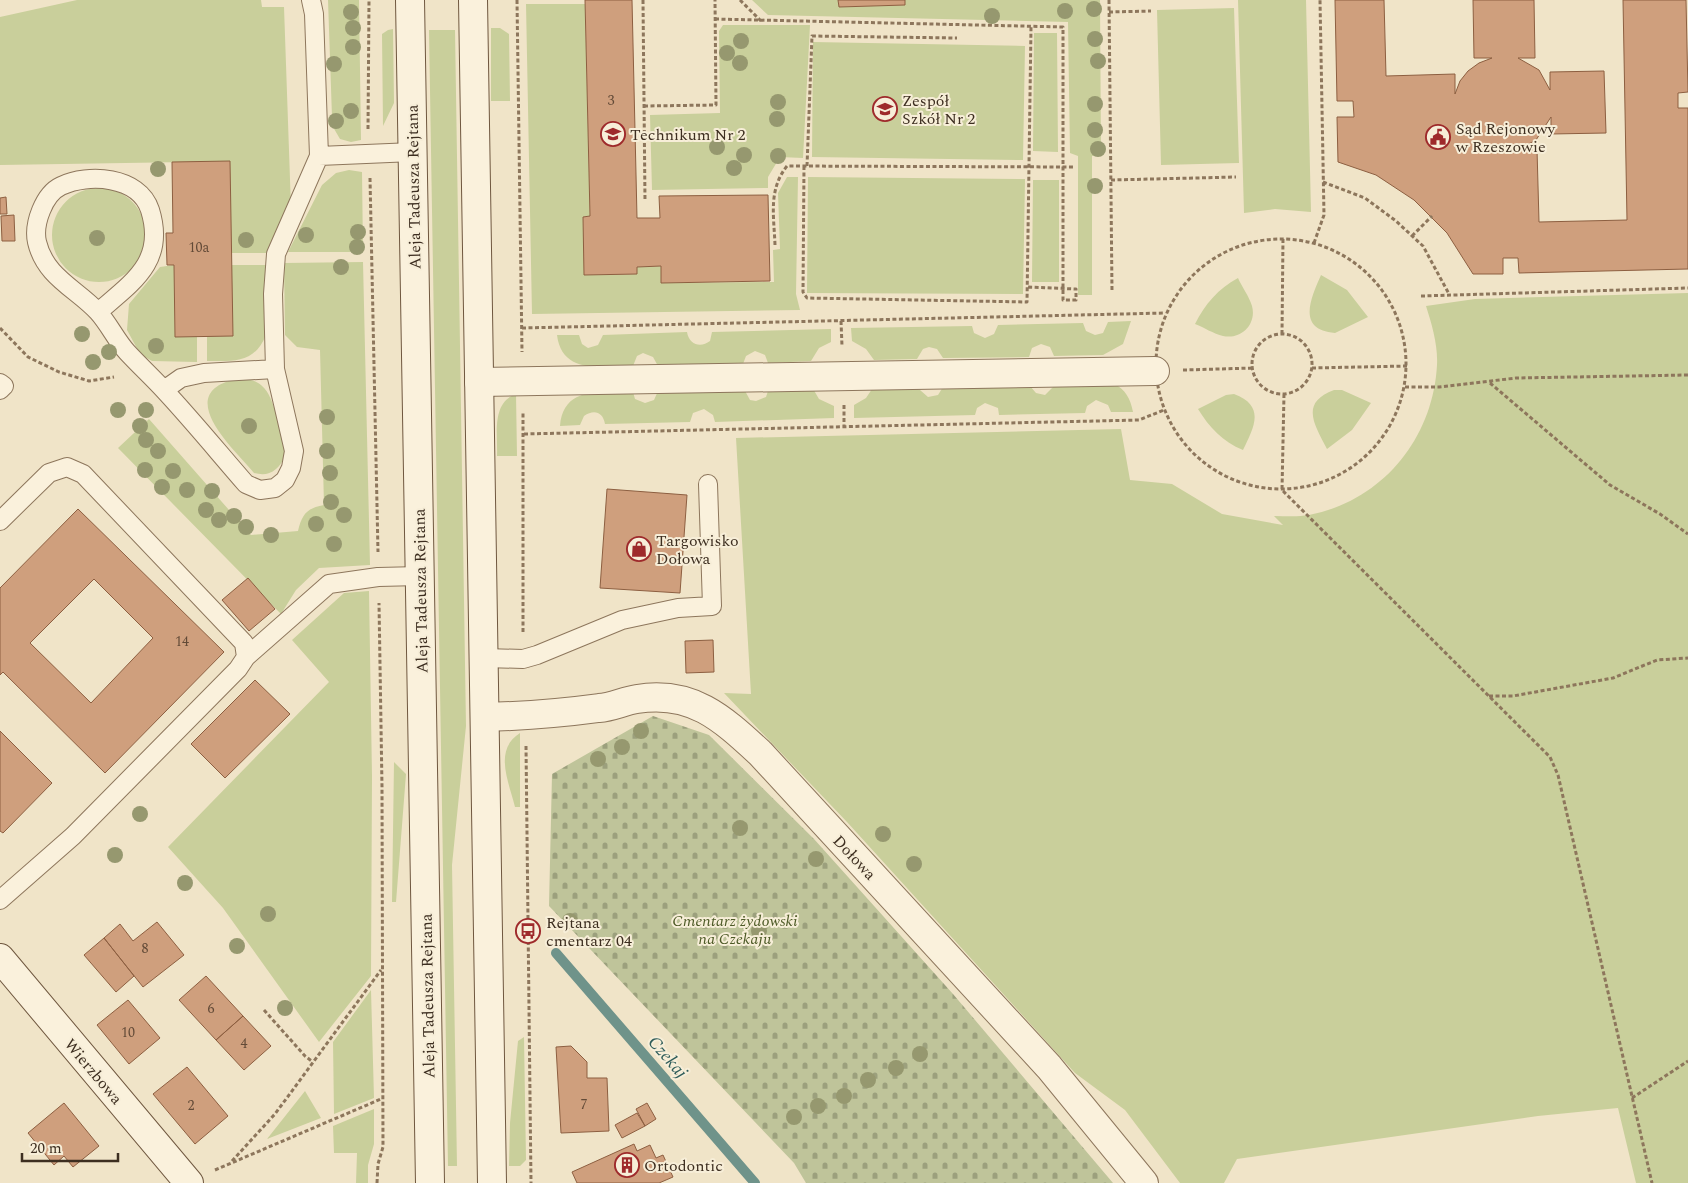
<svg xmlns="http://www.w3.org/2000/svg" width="1688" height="1183" font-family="Spectral,serif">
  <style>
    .green { fill: #c9cf9b }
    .cemetery { fill: url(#cemetery-stones) }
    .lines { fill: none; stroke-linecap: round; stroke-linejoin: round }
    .stream { stroke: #6f938a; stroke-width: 10 }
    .building { fill: #cf9f7d; stroke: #8d5f41; fill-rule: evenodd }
    .lane-casing { stroke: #8d765c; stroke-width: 20 }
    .street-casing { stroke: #8d765c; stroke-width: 30 }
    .secondary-casing { stroke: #6f573f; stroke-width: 30 }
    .path { stroke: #8d765c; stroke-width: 3; stroke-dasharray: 4 2.5; stroke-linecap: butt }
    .lane { stroke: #faf1dc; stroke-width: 18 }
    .street { stroke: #faf1dc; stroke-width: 28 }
    .secondary { stroke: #faf1dc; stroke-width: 28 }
    .tree { fill: #96986f }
    .labels { text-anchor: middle; stroke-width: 4; stroke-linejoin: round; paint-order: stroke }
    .number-label { font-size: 14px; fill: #624a37 }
    .poi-label { font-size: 16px; fill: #3d2e20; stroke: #f7eed8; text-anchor: start }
    .street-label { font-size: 16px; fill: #3d2e20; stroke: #f7eed8 }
    .park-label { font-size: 16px; font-style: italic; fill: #4d5a26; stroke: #f7eed8 }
    .water-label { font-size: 18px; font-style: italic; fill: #2f5d5a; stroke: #f7eed8 }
  </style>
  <defs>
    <pattern id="cemetery-stones" width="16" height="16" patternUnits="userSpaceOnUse" patternTransform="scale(1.25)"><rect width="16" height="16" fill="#bfc49a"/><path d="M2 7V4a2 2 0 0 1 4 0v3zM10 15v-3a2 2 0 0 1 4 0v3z" fill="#9ca07d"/></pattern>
  </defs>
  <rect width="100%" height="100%" fill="#f0e4c8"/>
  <path class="green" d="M77 0H261L262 7H284L291 208 274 236 269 253H231L188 162 0 165V17Z
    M328 0H359L361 140 351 142 340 139 333 127 332 117Z
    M752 0H838L839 7 905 5V0H1100L1101 156H1092V295H1078V156L1070 153 1068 22 768 15Z
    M1238 0H1306L1311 212 1275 209 1244 213Z
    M526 4H585L590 216 583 217 585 275 637 274V267L661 266 662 283 774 282 773 250 780 249 778 193 787 177H798L796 294 800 310 532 314Z
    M1234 8 1239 163 1161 165 1157 10Z
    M723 25H810L803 158 780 157 768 177V188L652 190 650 115 720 113 719 31Z
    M491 28H500L509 34 510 101H491Z
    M393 29 394 103 383 126 382 34 388 30Z
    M429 30H455L466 726 452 865 457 1166H448Z
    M1034 33H1057L1058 152 1033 151Z
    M813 42 1025 46 1023 160 812 157Z
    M349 170 362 172 363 252H288L322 185 336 173Z
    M808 177 1025 179 1023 294 807 293Z
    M1033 180H1059V282H1032Z
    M52 235a47 47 0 1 1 94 0a47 47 0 1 1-94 0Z
    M363 262 370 565 319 568 296 590 281 614 118 448 149 419 251 535 298 531C302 514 307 508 324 505L320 350 297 347 285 335 284 263Z
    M174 265 175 337 197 336V362L152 361 140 354 127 330 129 304 160 267Z
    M232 265H267L266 335C254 364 234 361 207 361V336Z
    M1321 275 1347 290 1368 317 1335 333C1296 330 1311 298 1321 275Z
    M1238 278C1242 287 1249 296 1252 306 1257 324 1241 340 1223 336 1214 334 1203 327 1195 324 1205 304 1218 289 1238 278Z
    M1688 293V1183H1636L1618 1108 1538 1116 1237 1159 1224 1183H1180L1125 1110 1075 1073 847 822 724 693 751 694 736 438 1121 429 1130 480 1172 484 1222 514 1283 525 1274 516C1286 516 1298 517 1309 515 1382 501 1433 439 1437 365 1438 345 1432 325 1426 306L1475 299Z
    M1131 321 1123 344 1103 355 1054 356 1050 347 1041 344 1032 348 1029 357 943 358 937 349 929 347 923 349 917 359 874 360 866 349 852 341 851 328 972 326 974 333 985 338 994 334 998 325 1083 323 1086 331 1095 335 1103 333 1108 322Z
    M831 329V342L819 348 811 361 768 363 765 355 755 351 746 356 743 364 658 366 653 357 643 353 637 356 633 366C603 367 562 375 557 335H579L582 344 588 348 598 345 603 335 687 332C689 345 701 348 710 341L712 332Z
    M232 380C241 379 253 378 261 385 270 392 273 405 277 416 283 434 293 454 276 469 269 475 262 475 254 473 235 450 174 396 232 380Z
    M1113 383C1126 390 1130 398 1133 412H1111L1108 405 1096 400 1087 406 1085 413 999 415 998 408 985 403 977 408 975 415 854 418V405L866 398 874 386 918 384 920 390 928 397 938 395 943 387 1030 386 1036 393 1045 395 1054 386Z
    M812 387 819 399 834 406V418L715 422 713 415 704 409 693 413 690 422 605 424C603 412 594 409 584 416L580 425 560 426C563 385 604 392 633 392L635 399 645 403 654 400 658 391 744 389 750 400 756 401 766 397 769 388Z
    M1334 390H1342L1371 403 1352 430 1327 449C1315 425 1299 403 1334 390Z
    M516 394 517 456H497C498 434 491 403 516 394Z
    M1234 394C1266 406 1254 427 1243 450 1223 442 1209 427 1198 409L1226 395Z
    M369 591 372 776 371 976 319 1042 223 908 168 847 329 682 292 640 344 593Z
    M520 733V807H515C509 782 493 750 520 733Z
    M394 762 406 774 396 902H392Z
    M371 990 374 1098 334 1114 333 1042Z
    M524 1037 526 1160 520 1166H509L510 1123 518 1041Z
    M305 1091 321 1118 267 1139Z
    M374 1109V1144L368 1165V1183H356L357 1153H334L333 1126Z"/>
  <path class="cemetery" d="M653 716 709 735 814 839 953 994 1113 1183H806L794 1163 549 906 552 774Z"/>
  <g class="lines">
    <path class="stream" d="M556 953 755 1183"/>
  </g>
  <path class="building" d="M585 0H632L637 218H660L659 196 768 195 770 281 661 283V266L637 267V274L584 275 583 217 590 216Z
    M838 0H905V5L839 7Z
    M1335 0H1384L1386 76 1455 74V94L1460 81 1468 71 1479 63 1492 58H1474L1473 0H1534L1535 58H1518L1539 70 1550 90V72L1604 71 1606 133 1551 134V117L1536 140 1519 149H1537L1539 222 1627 220 1623 0H1686L1688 92 1678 93V108H1688V269L1519 273 1518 258H1503V274H1473L1447 233 1414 200 1376 175 1338 162 1337 117H1354L1353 101H1337Z
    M230 161 233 336 175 337 174 265H167L166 233H173L172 162Z
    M6 197 7 214H0V198Z
    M14 215 15 241H2L1 216Z
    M607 489 687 495 680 593 600 588Z
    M78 509 224 652 105 773 3 672 0 675V588ZM94 579 153 638 91 703 30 643Z
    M248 578 275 609 249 631 222 600Z
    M713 640 714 672 686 673 685 641Z
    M255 680 290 714 225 778 191 744Z
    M0 731 52 783 3 833 0 831Z
    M157 922 184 955 143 987 104 938 120 924 133 941Z
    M104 938 134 976 116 992 84 955Z
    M206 976 243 1016 216 1040 179 1000Z
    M128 1000 160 1038 129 1064 97 1025Z
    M243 1016 271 1046 244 1070 216 1040Z
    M571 1046 587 1062V1078H607L609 1131 561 1133 556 1047Z
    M187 1067 228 1116 195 1144 153 1094Z
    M64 1103 99 1146 73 1167 64 1156 54 1165 28 1133Z
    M647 1103 656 1119 645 1126 636 1109Z
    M637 1113 645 1126 622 1138 615 1125Z
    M634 1144 637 1151 650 1145 656 1158 663 1155 673 1177 659 1183H577L572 1172Z"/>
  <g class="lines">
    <defs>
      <path id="lane" d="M319 156 413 152
        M98 312C133 282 166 261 150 210 139 176 88 173 61 186 44 194 33 224 37 242 45 277 77 289 98 312 109 324 116 340 127 352 139 365 152 377 164 390 192 420 219 453 246 484L260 490 275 488 285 480 291 468 294 451 275 369 273 294 276 254 319 156 314 14 311 0
        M0 383 4 386 0 390
        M164 390 181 378 204 373 275 369
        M0 521 49 473 67 467 83 474 244 643 246 657 238 669 73 836 0 900
        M246 657 329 584 378 577 420 576
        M484 658 523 659 537 655 622 620 678 608 712 606 708 484"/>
      <path id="street" d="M479 382 1155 371
        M485 717C523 716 562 713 599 708 612 707 624 701 637 699 692 690 722 718 760 753L1049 1067 1144 1183"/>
      <path id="secondary" d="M410 0 430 1183
        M473 0 492 1183
        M0 958 189 1183"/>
    </defs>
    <use href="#lane" class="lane-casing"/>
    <use href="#street" class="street-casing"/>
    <use href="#secondary" class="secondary-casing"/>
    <path class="path" d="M517 0 522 352
      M643 0 645 201
      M740 0 761 21
      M1109 0 1112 291
      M1109 12 1151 11
      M715 19 1063 27V300H1076V289L1027 287
      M644 106 716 105 715 0
      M368 129 369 0
      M804 166 803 292 807 298 1027 302 1031 27
      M807 166 812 36 957 38
      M370 178 378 552
      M1111 180 1236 177
      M1323 182 1365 198 1396 221 1423 246 1449 294
      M1412 236 1432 216
      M1156 364a125 125 0 1 1 250 0a125 125 0 1 1-250 0Z
      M1314 243 1324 215 1320 0
      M775 245C774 216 768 190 787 166L1073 167
      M1421 296 1688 288
      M841 321 842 346
      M0 328 28 357 59 372 89 381 114 377
      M522 328 1165 313
      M1282 334 1283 238
      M1252 364a30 30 0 1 1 60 0a30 30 0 1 1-60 0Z
      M1312 368 1407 366
      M1183 370 1253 368
      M1490 383 1610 485 1660 514 1688 534
      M1405 387H1439L1516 378 1688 375
      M1284 394 1282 490 1550 757 1558 775 1652 1183
      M844 405V427
      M524 434 1139 420 1164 410
      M523 632V411
      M1489 696H1513L1613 678 1657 660 1688 658
      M526 746 531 1183
      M264 1010 305 1056 313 1062
      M1632 1098 1688 1061
      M232 1161 275 1114 381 970
      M215 1170 381 1099
      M377 1183 378 1164 383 1147 382 787 379 603"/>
    <use href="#lane" class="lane"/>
    <use href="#street" class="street"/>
    <use href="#secondary" class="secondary"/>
  </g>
  <g class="tree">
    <circle cx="1094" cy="9" r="8"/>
    <circle cx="1065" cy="11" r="8"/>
    <circle cx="351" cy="12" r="8"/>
    <circle cx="992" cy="16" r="8"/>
    <circle cx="353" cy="28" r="8"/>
    <circle cx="1095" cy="39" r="8"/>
    <circle cx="741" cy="41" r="8"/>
    <circle cx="353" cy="47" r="8"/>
    <circle cx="727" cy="53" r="8"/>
    <circle cx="1098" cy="61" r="8"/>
    <circle cx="740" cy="63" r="8"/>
    <circle cx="334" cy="64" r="8"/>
    <circle cx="778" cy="102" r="8"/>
    <circle cx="1095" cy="104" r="8"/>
    <circle cx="351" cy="111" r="8"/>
    <circle cx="777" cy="119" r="8"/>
    <circle cx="336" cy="121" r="8"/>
    <circle cx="1095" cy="130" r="8"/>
    <circle cx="717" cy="147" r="8"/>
    <circle cx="1098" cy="149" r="8"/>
    <circle cx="744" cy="155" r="8"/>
    <circle cx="778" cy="156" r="8"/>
    <circle cx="734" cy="168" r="8"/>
    <circle cx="158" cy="169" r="8"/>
    <circle cx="1095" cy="186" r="8"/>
    <circle cx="358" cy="232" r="8"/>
    <circle cx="306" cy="235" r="8"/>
    <circle cx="97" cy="238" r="8"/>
    <circle cx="246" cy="240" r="8"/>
    <circle cx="357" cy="247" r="8"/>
    <circle cx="341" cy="267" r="8"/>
    <circle cx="82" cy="334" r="8"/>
    <circle cx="156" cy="346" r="8"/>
    <circle cx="109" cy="352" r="8"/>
    <circle cx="93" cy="362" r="8"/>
    <circle cx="118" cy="410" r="8"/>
    <circle cx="146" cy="410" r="8"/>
    <circle cx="327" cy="417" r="8"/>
    <circle cx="140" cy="426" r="8"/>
    <circle cx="249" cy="426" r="8"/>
    <circle cx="146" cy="440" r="8"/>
    <circle cx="158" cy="451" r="8"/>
    <circle cx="327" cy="451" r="8"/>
    <circle cx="145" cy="470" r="8"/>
    <circle cx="173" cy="471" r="8"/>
    <circle cx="330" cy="473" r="8"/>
    <circle cx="162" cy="487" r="8"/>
    <circle cx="187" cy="490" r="8"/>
    <circle cx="212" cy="491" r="8"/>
    <circle cx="331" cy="502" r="8"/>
    <circle cx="206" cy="510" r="8"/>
    <circle cx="344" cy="515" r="8"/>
    <circle cx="234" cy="516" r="8"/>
    <circle cx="219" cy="520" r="8"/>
    <circle cx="316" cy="524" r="8"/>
    <circle cx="246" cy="527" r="8"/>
    <circle cx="271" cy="535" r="8"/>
    <circle cx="334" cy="544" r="8"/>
    <circle cx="641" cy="731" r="8"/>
    <circle cx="622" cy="747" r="8"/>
    <circle cx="598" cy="759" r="8"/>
    <circle cx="140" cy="814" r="8"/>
    <circle cx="740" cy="828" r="8"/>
    <circle cx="883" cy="834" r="8"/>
    <circle cx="115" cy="855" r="8"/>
    <circle cx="816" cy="859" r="8"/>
    <circle cx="914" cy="864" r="8"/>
    <circle cx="185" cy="883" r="8"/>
    <circle cx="268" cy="914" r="8"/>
    <circle cx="570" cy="921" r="8"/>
    <circle cx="759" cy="931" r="8"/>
    <circle cx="237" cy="946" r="8"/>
    <circle cx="285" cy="1008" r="8"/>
    <circle cx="920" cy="1054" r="8"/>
    <circle cx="896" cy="1068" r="8"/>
    <circle cx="868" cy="1080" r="8"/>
    <circle cx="844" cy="1096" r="8"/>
    <circle cx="818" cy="1106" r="8"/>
    <circle cx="794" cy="1117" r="8"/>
  </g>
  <defs>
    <symbol id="school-ring" viewBox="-11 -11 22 22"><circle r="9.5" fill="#f7eed8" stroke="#9e2a2b" stroke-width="1.5"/><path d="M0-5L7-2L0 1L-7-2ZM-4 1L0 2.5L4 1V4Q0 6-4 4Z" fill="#9e2a2b"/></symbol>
    <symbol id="civic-ring" viewBox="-11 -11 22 22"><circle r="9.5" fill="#f7eed8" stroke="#9e2a2b" stroke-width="1.5"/><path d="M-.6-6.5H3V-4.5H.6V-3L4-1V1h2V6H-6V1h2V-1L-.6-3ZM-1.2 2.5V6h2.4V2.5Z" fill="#9e2a2b"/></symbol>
    <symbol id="shop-ring" viewBox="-11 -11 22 22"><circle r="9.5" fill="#f7eed8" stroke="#9e2a2b" stroke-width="1.5"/><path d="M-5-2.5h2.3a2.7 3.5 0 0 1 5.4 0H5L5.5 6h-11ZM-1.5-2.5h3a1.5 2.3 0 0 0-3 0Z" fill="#9e2a2b"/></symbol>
    <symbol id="bus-ring" viewBox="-11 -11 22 22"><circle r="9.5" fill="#f7eed8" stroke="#9e2a2b" stroke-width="1.5"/><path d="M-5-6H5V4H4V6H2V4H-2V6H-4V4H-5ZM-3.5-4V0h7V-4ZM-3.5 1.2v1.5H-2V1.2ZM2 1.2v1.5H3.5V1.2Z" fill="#9e2a2b"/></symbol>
    <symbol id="building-ring" viewBox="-11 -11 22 22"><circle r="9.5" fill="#f7eed8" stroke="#9e2a2b" stroke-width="1.5"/><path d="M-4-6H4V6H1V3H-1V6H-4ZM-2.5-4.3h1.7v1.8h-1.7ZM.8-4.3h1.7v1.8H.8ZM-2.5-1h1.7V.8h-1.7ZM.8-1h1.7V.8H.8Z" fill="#9e2a2b"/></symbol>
  </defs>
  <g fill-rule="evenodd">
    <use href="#school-ring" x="871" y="95" width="28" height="28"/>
    <use href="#school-ring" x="599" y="120" width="28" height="28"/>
    <use href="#civic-ring" x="1424" y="123" width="28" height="28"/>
    <use href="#shop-ring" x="625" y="535" width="28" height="28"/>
    <use href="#bus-ring" x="514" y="917" width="28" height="28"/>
    <use href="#building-ring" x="613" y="1151" width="28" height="28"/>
  </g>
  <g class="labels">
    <g class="number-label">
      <text x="611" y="105">3</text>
      <text x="199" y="252">10a</text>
      <text x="182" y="646">14</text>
      <text x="145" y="953">8</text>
      <text x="211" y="1013">6</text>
      <text x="128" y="1037">10</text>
      <text x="244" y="1048">4</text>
      <text x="584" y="1109">7</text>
      <text x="191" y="1110">2</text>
    </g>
    <g class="poi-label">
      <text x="902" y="106">Zespół<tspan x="902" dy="18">Szkół Nr 2</tspan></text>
      <text x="1456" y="134">Sąd Rejonowy<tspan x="1456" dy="18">w Rzeszowie</tspan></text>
      <text x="630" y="140">Technikum Nr 2</text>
      <text x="656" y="546">Targowisko<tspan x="656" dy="18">Dołowa</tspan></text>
      <text x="546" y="928">Rejtana<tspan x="546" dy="18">cmentarz 04</tspan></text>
      <text x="644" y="1171">Ortodontic</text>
    </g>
    <g class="street-label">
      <text transform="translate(413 187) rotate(-91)" y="6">Aleja Tadeusza Rejtana</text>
      <text transform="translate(420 591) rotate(-91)" y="6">Aleja Tadeusza Rejtana</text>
      <text transform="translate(855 857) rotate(47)" y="6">Dołowa</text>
      <text transform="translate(427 996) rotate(-91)" y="6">Aleja Tadeusza Rejtana</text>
      <text transform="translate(94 1071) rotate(50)" y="6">Wierzbowa</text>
    </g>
    <g class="park-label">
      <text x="735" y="926">Cmentarz żydowski<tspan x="735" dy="18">na Czekaju</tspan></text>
    </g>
    <g class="water-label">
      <text transform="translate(668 1057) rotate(49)" y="6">Czekaj</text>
    </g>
  </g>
  <path d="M22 1153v8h96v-8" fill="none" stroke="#3d2e20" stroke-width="2.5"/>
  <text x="30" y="1153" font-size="15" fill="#3d2e20" stroke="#f7eed8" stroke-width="4" paint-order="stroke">20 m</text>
</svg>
